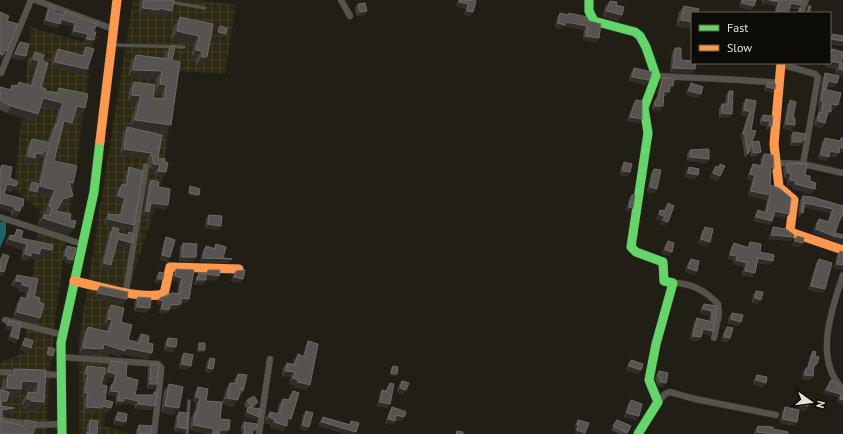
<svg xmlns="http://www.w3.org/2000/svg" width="843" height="434" font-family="'PT Sans',sans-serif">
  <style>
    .industrial { fill: url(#industrial-grid) }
    .water { fill: #1f636b }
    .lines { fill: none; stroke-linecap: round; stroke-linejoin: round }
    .lane-casing { stroke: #393731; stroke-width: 4 }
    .street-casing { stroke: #393731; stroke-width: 7 }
    .fast-casing { stroke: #393731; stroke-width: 10 }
    .slow-casing { stroke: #393731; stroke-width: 10 }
    .lane { stroke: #55534b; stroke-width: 3 }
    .street { stroke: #55534b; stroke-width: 6 }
    .fast { stroke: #63d668; stroke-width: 9 }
    .slow { stroke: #ff974d; stroke-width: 9 }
    .wall { fill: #46423f }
    .shaded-wall { fill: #302c28 }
    .building { fill: #575350; stroke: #6d6a65 }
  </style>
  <defs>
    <pattern id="industrial-grid" width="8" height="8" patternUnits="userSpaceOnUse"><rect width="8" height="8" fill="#2c2811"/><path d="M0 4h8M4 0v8" fill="none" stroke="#403d28"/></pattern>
  </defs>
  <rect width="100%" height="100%" fill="#201e15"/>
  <path class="industrial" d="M133 0H199L236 5 225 74 176 71 161 189 109 351 104 426 132 434H79V340Z
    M31 27 93 45 55 320 48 397 47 434H0V363L24 352 40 211 14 189Z"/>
  <path class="water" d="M0 222H6V234L0 248Z"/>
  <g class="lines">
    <defs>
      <path id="lane" d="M170 2 205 8
        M113 45 184 47
        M187 434 189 401"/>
      <path id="street" d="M35 0 113 29
        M341 0 350 16
        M801 13 806 0
        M780 64 815 74 818 77 803 164
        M1 73 31 0
        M656 76C697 78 739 79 780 83
        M776 163 803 164 843 173
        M0 217 82 244
        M843 275C832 308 813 360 843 389
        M673 283C691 283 706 291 718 304L719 314 714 338
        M126 291 146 166
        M5 320 63 335
        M61 357 158 364 161 367V372L154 434
        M0 372 19 373
        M38 374 60 375
        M658 402 665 394 670 392 695 399 776 415
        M0 420 35 425 63 424
        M259 434 270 359"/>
      <path id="fast" d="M589 0V11L594 21 635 32 640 36 646 47 656 76 644 108 648 133 631 247 636 252 663 262 664 281 673 283 656 344 649 380 658 402 638 434
        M62 434 61 343 94 192 100 141"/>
      <path id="slow" d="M781 63 774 144 779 187 794 200 790 230 793 233 843 250
        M100 141 117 0
        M74 281C100 286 138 300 164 294L170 267 239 269"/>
    </defs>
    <use href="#lane" class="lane-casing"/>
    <use href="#street" class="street-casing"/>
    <use href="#fast" class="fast-casing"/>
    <use href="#slow" class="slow-casing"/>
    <use href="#lane" class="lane"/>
    <use href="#street" class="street"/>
    <use href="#fast" class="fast"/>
    <use href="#slow" class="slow"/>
  </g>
  <path class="wall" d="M141 0H174L168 17 156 14 155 16 139 14Z
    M458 0H473L470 16 464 15 466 9 456 6Z
    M741 0H756L754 6 751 10 739 7Z
    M762 0H802L798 9 789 8 788 13H774L776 6 762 3Z
    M610 1 616 5 618 21 603 17 605 7Z
    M358 4 367 11 364 15 357 16 355 8Z
    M50 5 54 12 63 14 65 11 93 32 92 44 84 43 85 38 71 35 73 27 60 23 57 28 43 24 47 9Z
    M684 6 692 13V28L691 29 676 26 679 12Z
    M560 13 567 15 569 13 586 20 596 42 583 40 584 30 564 26 562 29 555 28 557 18Z
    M180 17 213 24 201 65H196V59L191 58 194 44 171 40 174 26Z
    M833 34 843 36V46L830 44V38Z
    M20 42 26 56 23 61 12 58 17 47Z
    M170 46 172 61 166 132 130 127 136 103 128 102 129 89 134 82 153 98 161 99 162 92 156 91 157 78 128 77 131 62 136 55 164 58 165 53Z
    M86 47 87 69 83 75 51 68 54 55 58 49 82 55V53Z
    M675 48 681 60 692 73 670 72 672 52Z
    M832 49 841 63 842 77H839L837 83 834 87 827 86 826 90 834 110 831 109 827 117H826L825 123 821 128 814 126 816 117 819 113V107L818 106 822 78 825 73 835 75 836 70 825 67 826 63H830V52Z
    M35 52 42 61 41 87 45 91 56 93 59 88 80 114 75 113 72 123 68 130 62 128 54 161 73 183 70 188 68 203 59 206 56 211 70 220 69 235 38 225 39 221 44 214 47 215V214L45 212 50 197 36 193 34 196 27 194 29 187 32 182 38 184 45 152 38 161 33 160 31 164 24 163 27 146 32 139 47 143 51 131 54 126 58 110 41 106 38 114 33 121 7 113 0 110V87L9 89 12 85 16 86 19 82 30 85 35 68 28 66 30 59Z
    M634 68 649 80 646 85 629 81 631 73Z
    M663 77 673 86 670 90H669L666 96H664L660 111 652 110 653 103 656 99 660 81Z
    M768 82 775 89 772 93 764 91 765 86Z
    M691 83 701 94 698 98 686 95 688 88Z
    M729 91 732 114 729 118H719V108L722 104H725L726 95Z
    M746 99 756 101 751 130 752 142 761 152 758 156 751 157 750 150 748 154 745 158 742 139H740L747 116 741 115 743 103Z
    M636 100 639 123 627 121 633 104Z
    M790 100 793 118 792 130 783 129 787 105Z
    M763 115 773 116 769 130H766L767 126 760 125V119Z
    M127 127 158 158 165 162 166 172 163 178 155 176 156 171 150 169 147 159 120 155 123 133Z
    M793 132 805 140 802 144 801 143 799 146H790L791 135Z
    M825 138 839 141 841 138H843V152L839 151 836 157 829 156 826 161 818 159 822 142Z
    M690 150 709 159 706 163 687 161V154Z
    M764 154 771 172 770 185 786 218 774 216 772 221 769 225 753 221 755 215 758 210 764 212 767 200 748 196 752 180 747 179 750 169 753 164 760 166 761 158Z
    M624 162 630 172 627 177 620 175 621 167Z
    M790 163 805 175 810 181 815 189 811 194 792 189 793 186 786 185 788 179 784 178 783 169 786 164 789 165Z
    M720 164 717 181 710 178 713 170 716 166 718 167Z
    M2 165 10 178 12 192 5 190 4 194 23 206 17 217 11 216V212L0 209V167Z
    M129 167 134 225 131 230 104 224 105 219 108 214 119 215 122 202 115 200 118 189 122 184 124 185 126 172Z
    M689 167 698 175 695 179 685 177 686 172Z
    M654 169 657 189 654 193 647 192 651 173Z
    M151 180 158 187 168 205 165 210 150 207 146 216 143 215 148 184Z
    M632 195 630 212 626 211 629 199Z
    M803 196 843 206V221L839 220 835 233 843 235V244L832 240V239L831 240 813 233 816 223 819 219 828 221 830 213 804 207 800 217 798 216 800 200Z
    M668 203 665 226 660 224 662 221 656 219 658 214 660 210 664 211Z
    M209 215 218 230 205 228 206 219Z
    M113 227 118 233 127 235 129 232 128 248 116 245 108 271 100 269 109 232Z
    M705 227 707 246 698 244 702 231Z
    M773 227 791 241 769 239 771 231Z
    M17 229 21 238 52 250 48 256 39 254 36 260 29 258 27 261 21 260 23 250 5 244 6 241 10 235 13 236Z
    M797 236 800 247 792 246 794 240Z
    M166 237 170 257 167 262 160 260 164 241Z
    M668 241 672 252 669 256 662 254 665 245Z
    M750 242 760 252 770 265 757 263 755 273 752 277 742 275 744 267 733 264 734 260 728 259 731 247 734 243 747 247Z
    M183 243 196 257 193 262 179 261 180 247Z
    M216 244 223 258 232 259 229 263 200 262 203 250 206 246 213 248Z
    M67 246 73 260 70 264 65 263 66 260H62L64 250Z
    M840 251 843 252V270L834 268 837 255Z
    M3 254 2 276H0V258Z
    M691 259 697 271 694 275 685 272 688 263Z
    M819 259 825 289 822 293 808 290 816 263Z
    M176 269 194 270 189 299 186 303 181 302 178 308 169 309 166 314 159 313 161 305 157 304V302L160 298 177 294 179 282 172 280 174 273Z
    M208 270 216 281 206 279 203 285H194L196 277 199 273H206Z
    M236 271 243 279 240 283 231 281 233 275Z
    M159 272 163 279 160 283H155L156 277Z
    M17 275 38 279 34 296 39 302 40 318 36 323 13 318 17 303 21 297 25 298 26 293 18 291 19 288 11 286 13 281Z
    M100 286 123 304 95 298 96 292Z
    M756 291 758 304 752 303 753 295Z
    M138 297 147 313 134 311 135 301Z
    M704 304 717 306 713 331 710 335 702 333 698 341 690 340 694 322 697 318 709 321 710 315 700 313 701 308Z
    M111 305 121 322 128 340 137 342V340L141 334 148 343 152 353 148 359 122 354 121 357 101 351 98 355 79 354 84 333 88 327 106 331 108 326 104 325 107 311Z
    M732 313 741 322 738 326 728 323 729 317Z
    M9 321 21 324 15 343 8 340 11 330 5 329 6 325Z
    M727 327 730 338 727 342 721 341 724 331Z
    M25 338 31 348 28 352 20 350 22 343Z
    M168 338 176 347 173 352 164 351 165 342Z
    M308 341 310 385 306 390 294 387 295 385 289 384 291 377 282 376 283 368 287 363 293 364 294 360 298 354 303 356 305 347Z
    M199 343 205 350 203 352H197L198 345Z
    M813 351 815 356 817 364 814 368 813 376 810 380 802 379 803 372 807 368 810 356Z
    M184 353 188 370 179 368 181 357Z
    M210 358 213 369 210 373 205 372 207 362Z
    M631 360 641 370 638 374 626 370 628 364Z
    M111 361 126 377 135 395H152L154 392 152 410 135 409V405L123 403 121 405H115L116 396 108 395 109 388 112 384 114 378 105 377 108 365Z
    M151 364 157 384 154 389 147 388 148 368Z
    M87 366 101 385 105 400 107 413 99 411 98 413 84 412V398H82L84 380 83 379V372Z
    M393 366 397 374 395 376 390 375 391 368Z
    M14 369 46 370 44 402 38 411 25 410V408L22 407V401L28 392 33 393V390H21L15 397H8L4 406 14 408 9 415 2 416V421L21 426 25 420 33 434H0L2 383 8 375H10Z
    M659 371 663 387 658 386 655 379 656 375Z
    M238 374 243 391 239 397 238 396 233 407 222 404 226 389 230 383 233 384 234 380Z
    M757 375 763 387 753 385 754 379Z
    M831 380 837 386 843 389 842 404 837 402 839 397 823 393Z
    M402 381 403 394 397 392 399 385Z
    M390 383 387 408 377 406 380 394 382 390H386L387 387Z
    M169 384 174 415 161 412 164 391Z
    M198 387 206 401 220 419 226 434H209L190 430 191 418 194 413 196 403 193 402 195 392Z
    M293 391 287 424 283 431 271 428V425L265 423 266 417 270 412 277 414 279 404 283 399 288 400 289 396Z
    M804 397 808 406 805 411 799 409 801 401Z
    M247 400 255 406 253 408 259 417 256 421 244 416 246 411 247 409 244 405Z
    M631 400 639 416 636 420 624 417 628 404Z
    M392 407 404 417 401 421 395 420 392 425 385 423 389 412Z
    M785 407 797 422 794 426 780 423 782 412Z
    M306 411 309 427 306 431 300 429 303 415Z
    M118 412 123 426 113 424 115 417Z
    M179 412 187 429 184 433 174 431 176 416Z
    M323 417 349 424 351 421 356 432 355 434H346L319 426 320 420Z
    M90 420 97 434H86L87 425Z
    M578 420 584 434H575L576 429 574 428 576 423Z
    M617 420 631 426 627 434H620L611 430Z
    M244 422 256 430 253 434H242V432H241V426Z
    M139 425 151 434H136V430Z
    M758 426 773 429 788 434H754L755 430Z"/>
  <path class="shaded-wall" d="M764 0H769L779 2 776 6 762 3Z
    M459 2 468 4 466 9 456 6Z
    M742 3 754 6 751 10 739 7Z
    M791 3 800 5 798 9 788 7Z
    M143 8H159L172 11 168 17 156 14 155 16 139 14Z
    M367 11 364 15 357 16 360 12Z
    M467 11 473 12 470 16 464 15Z
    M607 11 622 15 618 21 603 17Z
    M61 19 75 23 73 27 58 23Z
    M46 20 60 24 57 28 43 24Z
    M681 20 692 22V28L691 29 676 26Z
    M566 22 587 26 584 30 564 26 562 29 555 28 558 23Z
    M74 31 88 34 85 38 71 35Z
    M177 31 199 36 194 44 171 40Z
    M218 32 226 34 224 36 217 34Z
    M586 36 599 38 596 42 583 40Z
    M87 39 94 40 92 44 84 43Z
    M831 39 843 41V46L830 44V41Z
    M5 50 7 51 0 60V54Z
    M196 50 202 51 196 59 191 58Z
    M15 54 26 56 23 61 12 58Z
    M202 57H207L201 65H196Z
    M33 59 39 61 35 68 28 66Z
    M830 61 840 63 836 70 825 67 828 63H830Z
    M55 62 87 69 83 75 51 68Z
    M673 68 695 69 692 73 670 72Z
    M839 69 843 70V76L842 77 834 76Z
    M133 70 162 71 157 78 128 77Z
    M632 77 649 80 646 85 629 81Z
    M828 81 837 83 834 87 825 85Z
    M160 84 166 85 162 92 156 91Z
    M670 85 673 86 670 90 667 89Z
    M767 87 775 89 772 93 764 91Z
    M664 91 669 92 666 96 661 95Z
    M689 91 701 94 698 98 686 95Z
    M132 95 141 96 136 103 128 102Z
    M43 98 63 103 58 110 38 105Z
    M821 101 823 102 819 107 818 106Z
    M831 104 838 105 834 110 828 109Z
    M11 106 38 114 33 121 7 113Z
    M77 106 85 108 80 114 72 113Z
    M655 106H663L660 111 652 110Z
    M744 110 750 112 747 116 741 115Z
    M828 111 831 112 827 117 824 116Z
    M722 113 732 114 729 118H719Z
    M630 117 642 119 639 123 627 121Z
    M135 120 171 125 166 132 130 127Z
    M64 121 72 123 68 130 59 128Z
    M763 121H770L767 126 760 125Z
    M818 121 825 123 821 128 814 126Z
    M786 124 795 125 792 130 783 129Z
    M769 126H772L769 130H766Z
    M743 134 745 135 742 139H740Z
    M802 139 805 140 802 144 801 143 799 146H790L793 142Z
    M49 145 38 161 33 160 31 164 24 163 28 156 36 153Z
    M840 147 843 148V152L837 151Z
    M124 149 151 153 147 159 120 155Z
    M830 151 839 153 836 157 827 155Z
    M761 152 758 156 751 157 754 153Z
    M821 155 829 157 826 161 818 159Z
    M690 157 709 159 706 163 687 161Z
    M154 164 160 165 156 171 150 169Z
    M771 167 774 168 771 172H768Z
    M158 171 166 172 163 178 155 176Z
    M623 171 630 172 627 177 620 175Z
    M688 173 698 175 695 179 685 177Z
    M713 173 720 176 717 181 710 178Z
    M788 173 791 174 788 179 784 178Z
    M750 174 755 175 752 180 747 179Z
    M790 180 796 181 793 186 786 185Z
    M69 182 73 183 68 190Z
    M7 184 16 186 12 192 3 189Z
    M795 184 815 189 811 194 792 189Z
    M40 186 55 190 50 197 36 193 34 196 27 194 30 190 36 192Z
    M650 187 657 189 654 193 647 192Z
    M751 191 770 195 767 200 748 196Z
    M189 193 199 195 197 197 188 195Z
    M73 196 68 203 58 206 63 199Z
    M118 196 125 198 122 202 115 200Z
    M0 203 15 207 11 212 0 209Z
    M151 203 168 205 165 210 148 207Z
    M805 203 833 209 830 213 802 207Z
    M21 206H23L17 217 11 216 15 210Z
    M629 207 633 208 630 212 626 211Z
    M146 211 149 212 146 216 143 215Z
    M775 211 789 214 786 218 772 215Z
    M801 212 803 213 800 217 798 216Z
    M659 214 665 217 662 221 656 219Z
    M841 216H843V221L838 220Z
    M756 217 772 221 769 225 753 221Z
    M43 218 74 228 69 235 38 225Z
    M108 219 134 225 131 230 104 224Z
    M663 220 668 222 665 226 660 224Z
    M208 224 221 226 218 230 205 228Z
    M816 229 834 236 831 240 813 233Z
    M772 235 794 237 791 241 769 239Z
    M834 236 843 238V244L832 240Z
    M9 239 27 244 23 250 5 244Z
    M118 239 132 243 128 248 114 244Z
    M701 239 710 242 707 246 698 244Z
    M795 241 803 243 800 247 792 246Z
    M41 248 52 250 48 256 39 254 36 260 29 258 27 261 21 260 25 254Z
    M665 250 672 252 669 256 662 254Z
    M162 255 170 257 167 262 160 260Z
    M730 255 737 256 734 260 728 259Z
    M65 256H68L66 260H62Z
    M182 257H196L193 262 179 261Z
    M203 258 232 259 229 263 200 262Z
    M758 258 773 261 770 265 756 262Z
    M68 259 73 260 70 264 65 263Z
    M736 260 747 263 744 267 733 264Z
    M104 263 111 265 108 271 100 269Z
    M837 264 843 265V270L834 268Z
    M688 268 697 271 694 275 685 272Z
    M0 271 4 272 2 276H0Z
    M745 271 755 273 752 277 742 275Z
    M207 274 219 276 216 281 204 279Z
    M175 276 182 278 179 282 172 280Z
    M234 277 243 279 240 283 231 281Z
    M158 279H163L160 283H155Z
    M197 280H206L203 285H194Z
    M16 281 23 282 19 288 11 286Z
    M22 285 30 287 26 293 18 291Z
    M811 286 825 289 822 293 808 290Z
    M98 293 127 299 123 304 95 298Z
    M181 298 189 299 186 303 178 302Z
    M755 298 761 300 758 304 752 303Z
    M159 300 163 301 161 305 157 304Z
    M181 304 178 308 167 309 170 305Z
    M137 307 150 308 147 313 134 311Z
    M162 309 169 310 166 314 159 313Z
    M703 309 712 311 710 315 700 313Z
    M17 312 40 318 36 323 13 318Z
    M108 319 112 320 108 326 104 325Z
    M731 319 741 322 738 326 728 323Z
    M7 325 14 326 11 330 5 329Z
    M703 329 713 331 710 335 700 333Z
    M11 336 18 339 15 343 8 340Z
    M693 336 701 337 698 341 690 340Z
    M724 337 730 338 727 342 721 341Z
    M104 344 126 348 152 353 148 359 122 354 121 357 101 351 98 355 79 354 83 348Z
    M23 345 31 348 28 352 20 350Z
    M167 346 176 347 173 352 164 351Z
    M199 350H205L203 352H197Z
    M47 354 53 356 52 358 45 356Z
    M182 364 191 366 188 370 179 368Z
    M629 366 641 370 638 374 626 370Z
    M208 368 213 369 210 373 205 372Z
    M286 371 295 372 291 377 282 376Z
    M108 372 116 374 114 378 105 377Z
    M391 373 397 374 395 376 390 375Z
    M86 374H88L84 380 83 379Z
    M805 375 813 376 810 380 802 379Z
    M293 378 298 380 295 385 289 384Z
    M756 380 766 383 763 387 753 385Z
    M22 381 39 382 33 390H21L15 397H1L7 388Z
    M298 382 310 385 306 390 294 387Z
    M661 382 666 383 663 387 658 386Z
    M150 384H157L154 389 147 388Z
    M400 388 406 390 403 394 397 392Z
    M826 390 841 394 839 397 823 393Z
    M111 391 119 392 116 396 108 395Z
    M85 393H88L84 398H82Z
    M196 397 200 398 196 403 193 402Z
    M124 398 138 401 135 405 123 403 121 405H115L118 401Z
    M227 398 238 400 233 407 222 404Z
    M27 399H31L25 408 22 407Z
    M840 399 843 400 842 404 837 402Z
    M2 401H7L2 408H0Z
    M31 401 44 402 38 411 25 410Z
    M258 402 255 406 249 411 252 407Z
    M380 402 390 404 387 408 377 406Z
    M138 404 155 406 152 410 135 409Z
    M802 405 808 406 805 411 799 409Z
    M102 406 111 408 107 413 99 411 98 413 84 412 87 407Z
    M165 406 179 408 174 415 161 412Z
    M14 408 9 415 0 416 2 410Z
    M247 412 259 417 256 421 244 416Z
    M627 413 639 416 636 420 624 417Z
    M396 415 404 417 401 421 394 419Z
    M269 417 275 420 271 425 265 423Z
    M287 418 291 419 287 424 283 423Z
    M388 419 395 421 392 425 385 423Z
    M783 419 797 422 794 426 780 423Z
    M116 420 126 422 123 426 113 424Z
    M274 422 287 426 283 431 271 428Z
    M322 422 356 432 355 434H346L319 426Z
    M194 425 214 429 210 434 190 430Z
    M303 425 309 427 306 431 300 429Z
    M577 425H578L576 429 574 428Z
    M177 427 187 429 184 433 174 431Z
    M244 428H245L242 432H241Z
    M253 429 256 430 253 434 250 433Z
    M220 430H229L226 434H217Z
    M577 430 585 433 584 434H575Z
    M757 432 766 433 765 434H756Z"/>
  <path class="building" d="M144 0H174L172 11 159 8V10L143 8Z
    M460 0 476 1 473 12 467 11 468 4 459 2Z
    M743 0H756L754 6 742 3Z
    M769 0H802L800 5 791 3 788 13H776L779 2Z
    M610 1 617 2 616 5 624 7 622 15 607 11Z
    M365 3 367 11 360 12 358 4Z
    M50 5 55 7 54 12 64 15 65 11 97 24 93 32H96L94 40 87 39 88 34 74 31 75 23 61 19 60 24 46 20Z
    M684 6 699 9 698 13H692V22L681 20Z
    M809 6H811L809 13H807Z
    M800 8 801 12 804 13H798Z
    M0 12 9 16 7 21 18 24 7 51 5 50 3 55 0 54Z
    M560 13 568 15 569 13 587 17 586 20 601 24 599 38 586 36 587 26 566 22 565 25 558 23Z
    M180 17 213 24 207 57H202V51L196 50 199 36 177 31Z
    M220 26 227 28 226 34 218 32Z
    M833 34 843 36V41L831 39Z
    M20 42 29 44 26 56 15 54Z
    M170 46H175L172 61 180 62 171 125 135 120 141 96 132 95 134 82 155 85 153 98 165 99 166 85 160 84 162 71 133 70 136 55 168 59Z
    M86 47 94 49 87 69 55 62 58 49 84 56Z
    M675 48H681V60L692 61V63H696L695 69 673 68Z
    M832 49 843 52V56L841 63H843V70L839 69 840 63 830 61Z
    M35 52 44 55 42 61 48 63 41 87 46 89 45 91 58 93 59 88 88 94 85 108 77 106 72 123 64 121 54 161 77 166 73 183 69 182 73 196 63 199 56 211 71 214 70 220 76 221 74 228 43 218 44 214 50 216 52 207 49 206 55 190 40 186 49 145 42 154 36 153 35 158 28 156 32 139 50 143 56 124 57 125 63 103 43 98 38 114 11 106 0 100V87L11 90 12 85 17 86 19 82 32 86 39 61 33 59Z
    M634 68 652 72 649 80 632 77Z
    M825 73 839 76 837 83 828 81 826 90 823 89Z
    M663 77 674 79 673 86 670 85 669 92 664 91 663 106H655L656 99H658Z
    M768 82 776 84 775 89 767 87Z
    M691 83 703 87 701 94 689 91Z
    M823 89 841 93 838 105 831 104V112L828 111 825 123 818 121 819 112 822 113 823 102 821 101Z
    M729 91H733L732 114 722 113V104H728Z
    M746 99 756 101 751 130 756 131 752 142 759 141 761 152 754 153 752 142 748 154 745 135 743 134 750 112 744 110Z
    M636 100 642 101V119L630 117Z
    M790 100 796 102 793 118H795V125L786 124Z
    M763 115 773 116 772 126H769L770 121H763Z
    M127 127 162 135 158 158 165 159V162L168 163 166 172 158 171 160 165 154 164 151 153 124 149Z
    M793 132 806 134 805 140 802 139V142H793Z
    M825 138 840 141 841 138H843V148L840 147 839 153 830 151 829 157 821 155Z
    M709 149V159L690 157V150Z
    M764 154 773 155 774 168 771 167 770 185 779 188 791 198 789 214 775 211 772 221 756 217 758 210 766 213 770 195 751 191 755 175 750 174 753 164 762 166Z
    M624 162 632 164 630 172 623 171Z
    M790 163 807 164 805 175 810 176V181L816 183 815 189 795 184 796 181 790 180 791 174 788 173 786 164 790 165Z
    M720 164 725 166 720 176 713 173 716 166 719 168Z
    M2 165 12 167 10 178 18 182 16 186 7 184 4 194 24 199 23 206H21L20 211 15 210V207L0 203V171Z
    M129 167 143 171 134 225 108 219V214L121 215 125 198 118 196 122 184 127 185Z
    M689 167 699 169 698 175 688 173Z
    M654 169 661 170 657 189 650 187Z
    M151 180 159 182 158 187 170 189 168 205 151 203 149 212 146 211Z
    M32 182 39 184 37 192 30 190Z
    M190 186 200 189 199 195 189 193Z
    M632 195H635L633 208 629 207Z
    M803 196 812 197 843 206V216H841L834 236 816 229 819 219 829 222 833 209 805 203 803 213 801 212Z
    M668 203 674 206 668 222 663 220 665 217 659 214 660 210 665 211Z
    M209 215 222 216 221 226 208 224Z
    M113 227 119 229 118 233 128 235 129 232 134 234 132 243 118 239 111 265 104 263Z
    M705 227 713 229 710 242 701 239Z
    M773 227 786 229 794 235V237L772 235Z
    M17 229 23 231 21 238 53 245 52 250 41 248 39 254 31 252V256L25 254 27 244 9 239 10 235 15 236Z
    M835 233 843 235V238L834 236Z
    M797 236 804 238 803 243 795 241Z
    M166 237 175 240 170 257 162 255Z
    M668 241 674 243 672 252 665 250Z
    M750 242 761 244 760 252 774 255 773 261 758 258 755 273 745 271 747 263 736 260 737 256 730 255 734 243 749 248Z
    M183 243 197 244 196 257H182Z
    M216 244 226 247 223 258 232 259 203 258 206 246 215 249Z
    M67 246 76 248 73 260 68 259V256H65Z
    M840 251 843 252V265L837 264Z
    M3 254 9 256 4 272 0 271V264Z
    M691 259 699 261 697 271 688 268Z
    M819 259 832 263 825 289 811 286Z
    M176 269 194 270 189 299 181 298V304L170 305 169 310 162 309 163 301 159 300 160 298 172 293 179 294 182 278 175 276Z
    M208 270H220L219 276 207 274Z
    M245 270 243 279 234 277 236 271Z
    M159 272 164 273 163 279H158Z
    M199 273H206V280H197Z
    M17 275 38 279 34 296 40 298 39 302 44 304 40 318 17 312 21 297 27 299 30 287 22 285 23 282 16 281Z
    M100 286 128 292 127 299 98 293Z
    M756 291 763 292 761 300 755 298Z
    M138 297 151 298 150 308 137 307Z
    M704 304 717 306 713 331 703 329 701 337 693 336 697 318 712 322V311L703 309Z
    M111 305 124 308 121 322 132 325 128 340 140 343 141 334 149 336 148 343 153 344 152 353 126 348 125 351 104 344 103 349 83 348 88 327 109 332 112 320 108 319Z
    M732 313 743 315 741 322 731 319Z
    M9 321 21 324 18 339 11 336 14 326 7 325Z
    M727 327 733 328 730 338 724 337Z
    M25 338 33 341 31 348 23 345Z
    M168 338 177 339 176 347 167 346Z
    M308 341 318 344 310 385 298 382V380L293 378 295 372 286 371 287 363 295 365 298 354 305 357Z
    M199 343H205V350H199Z
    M49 347 55 349 53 356 47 354Z
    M813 351 816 352 815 356 819 357 817 364H814L813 376 805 375 806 368H808Z
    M184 353 193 355 191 366 182 364Z
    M210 358 215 359 213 369 208 368Z
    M631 360 643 364 641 370 629 366Z
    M111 361 127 363 126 377 138 380 135 395H154V392H157L155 406 138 404V401L124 398V401H118L119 392 111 391 112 384H114L116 374 108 372Z
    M151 364H159L157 384H150Z
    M87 366 106 368 101 385 107 386 105 400 113 402 111 408 102 406V408L87 407 88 393H85L88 374H86Z
    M393 366 398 367 397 374 391 373Z
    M14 369 46 370 44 402 31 401V399H27L28 392 38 393 39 382 22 381 21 389 7 388 8 375H14Z
    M659 371 668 373 666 383 661 382 658 375Z
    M238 374 247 375 243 391 241 387 238 400 227 398 230 383 236 384Z
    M757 375 767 377 766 383 756 380Z
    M831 380 838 384 837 386 843 389V400L840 399 841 394 826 390Z
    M402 381 409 383 406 390 400 388Z
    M390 383 394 384 390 404 380 402 382 390 387 391Z
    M169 384 183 387 179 408 165 406Z
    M198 387 208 389 206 401 222 402 220 419 230 420 229 430H220L219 434H213L214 429 194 425 195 413H197L200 398 196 397Z
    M0 390 9 392 7 401H2L1 406 14 408 2 410V421L24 426 25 420 36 422 33 434H0Z
    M293 391 299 393 291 419 287 418V426L274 422 275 420 269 417 270 412 279 414 283 399 290 400Z
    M254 396 258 402 252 407 247 400Z
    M804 397 810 398 808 406 802 405Z
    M631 400 642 404 639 416 627 413Z
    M248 407 260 409 259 417 247 412Z
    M392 407 406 412 404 417 396 415 395 421 388 419Z
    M785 407 799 410 797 422 783 419Z
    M306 411 313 413 309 427 303 425Z
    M118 412 127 414 126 422 116 420Z
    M179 412 188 413 187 429 177 427Z
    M323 417 350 425 351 421 359 423 356 432 322 422Z
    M90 420 98 421 97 434H87V432L89 433Z
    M578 420 589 423 585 433 577 430 578 425H577Z
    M617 420 631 426 627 433 613 426Z
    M244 422 257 424 256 430 253 429 252 434H244L245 428H244Z
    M139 425 152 426 151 434H138Z
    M758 426 773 427V429L788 432V434H766V433L757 432Z
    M457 431 463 432V434H456Z"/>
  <rect x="691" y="12" width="140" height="52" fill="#0c0b05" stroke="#626159"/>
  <rect x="699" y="25" width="20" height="6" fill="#63d668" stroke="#626159"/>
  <text x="727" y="32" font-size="12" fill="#e4e2d7">Fast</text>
  <rect x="699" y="45" width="20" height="6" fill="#ff974d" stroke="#626159"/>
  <text x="727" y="52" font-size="12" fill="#e4e2d7">Slow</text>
  <g transform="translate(811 402) rotate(104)" stroke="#0c0b05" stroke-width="3" paint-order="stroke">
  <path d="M0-3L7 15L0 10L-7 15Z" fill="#e4e2d7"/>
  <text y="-6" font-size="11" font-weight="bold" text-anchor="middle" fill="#e4e2d7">N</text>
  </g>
</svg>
